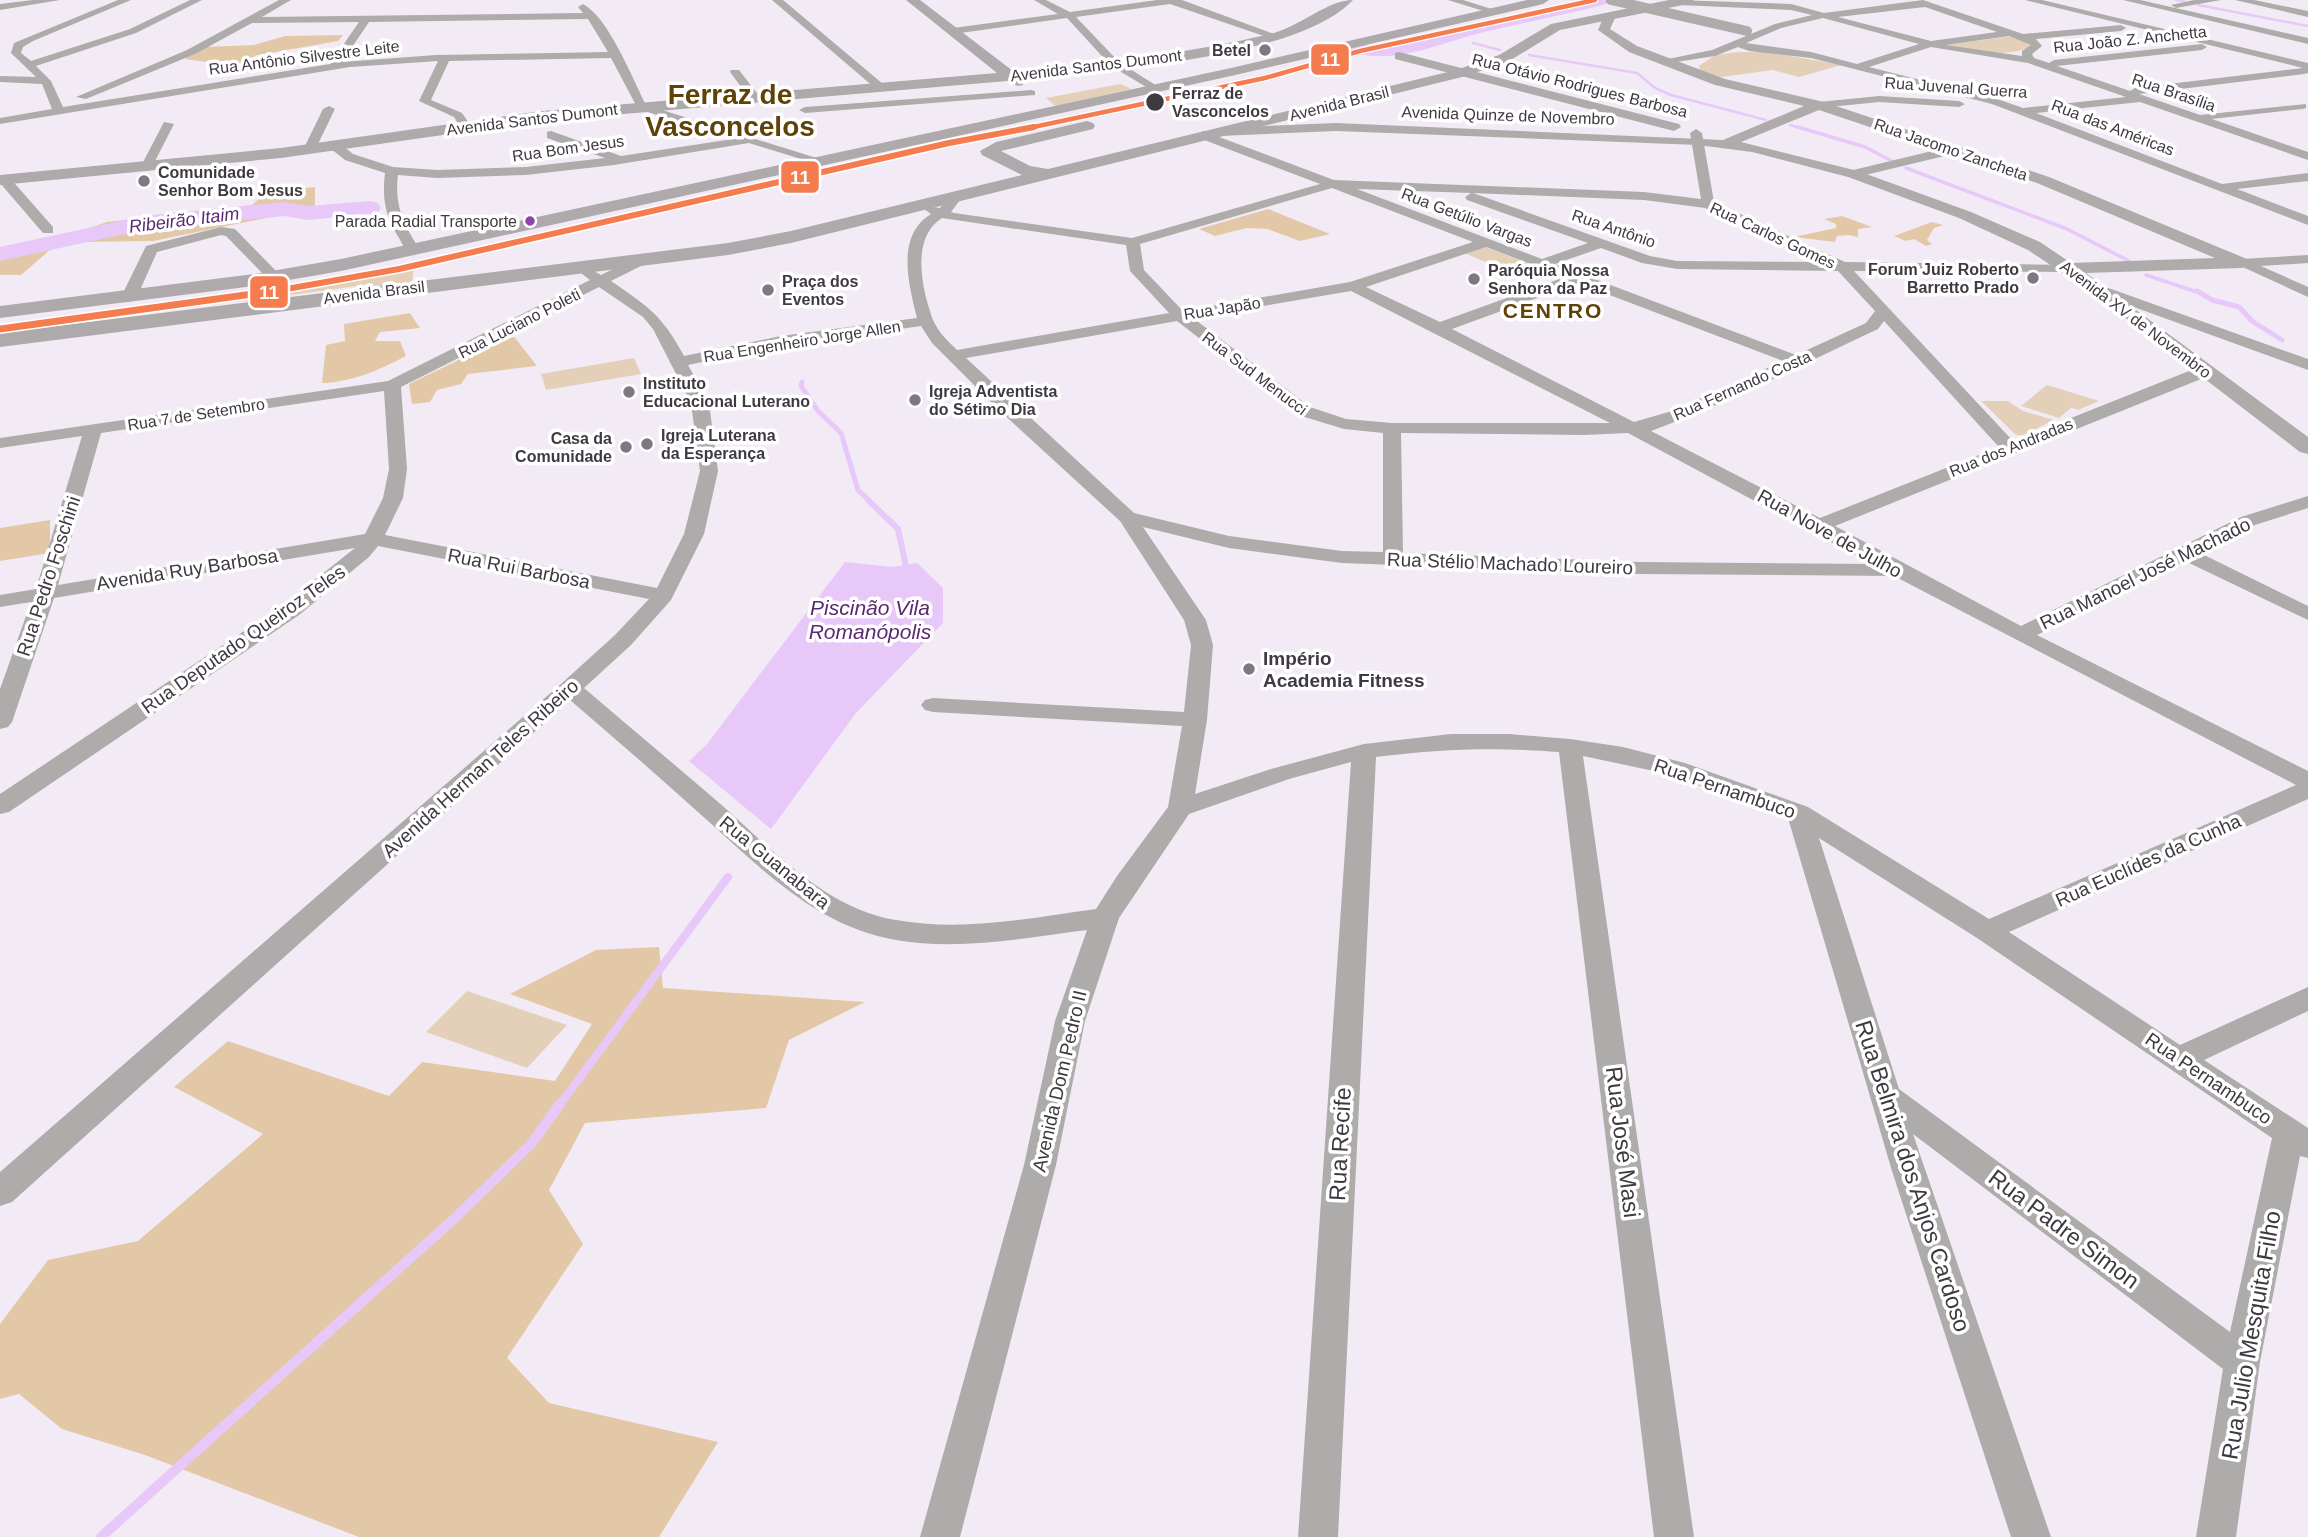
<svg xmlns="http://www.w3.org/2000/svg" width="2308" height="1537" font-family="Arial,sans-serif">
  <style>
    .green { fill: #e4cfb8 }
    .forest { fill: #e3c8a8 }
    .water { fill: #e7c8f9 }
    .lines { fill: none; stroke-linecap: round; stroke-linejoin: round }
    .stream-far5 { stroke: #e7c8f9; stroke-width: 2.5 }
    .stream-far4 { stroke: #e7c8f9; stroke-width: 3.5 }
    .stream-far3 { stroke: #e7c8f9; stroke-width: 5 }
    .stream-far2 { stroke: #e7c8f9; stroke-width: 6 }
    .stream-far1 { stroke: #e7c8f9; stroke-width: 8 }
    .stream { stroke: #e7c8f9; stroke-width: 10 }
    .river { fill: #e7c8f9; fill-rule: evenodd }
    .minor { fill: #aeabab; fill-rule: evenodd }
    .tertiary { fill: #aeabab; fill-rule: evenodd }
    .secondary { fill: #aeaaab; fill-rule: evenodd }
    .minor-bridge { stroke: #aeabab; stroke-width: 10 }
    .rail-1-far2-casing { stroke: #fff; stroke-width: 7 }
    .rail-1-far1-casing { stroke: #fff; stroke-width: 9 }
    .rail-1-casing { stroke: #fff; stroke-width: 10 }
    .rail-1-far2 { stroke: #f57c4f; stroke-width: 4.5 }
    .rail-1-far1 { stroke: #f57c4f; stroke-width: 6 }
    .rail-1 { stroke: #f57c4f; stroke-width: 7 }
    .poi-dot { fill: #7e7881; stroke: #fff; stroke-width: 2.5 }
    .stop-dot { fill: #3f3a42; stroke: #fff; stroke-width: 2.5 }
    .bus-dot { fill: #8e44ad; stroke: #fff; stroke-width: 2.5 }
    .labels { text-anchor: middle; stroke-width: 7; stroke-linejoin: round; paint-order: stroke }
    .far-street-label { font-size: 16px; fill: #3f3a42; stroke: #fff }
    .far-poi-label { font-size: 16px; font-weight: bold; fill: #3f3a42; stroke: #fff; text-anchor: start }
    .far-stop-label { font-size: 16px; font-weight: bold; fill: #3f3a42; stroke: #fff; text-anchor: start }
    .far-bus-label { font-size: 16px; fill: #3f3a42; stroke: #fff; text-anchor: end }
    .far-water-label { font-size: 18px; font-style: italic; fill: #5b2873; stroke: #fff }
    .street-label { font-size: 19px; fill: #3f3a42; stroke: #fff }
    .poi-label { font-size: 19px; font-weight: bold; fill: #3f3a42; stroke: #fff; text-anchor: start }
    .far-district-label { font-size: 21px; font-weight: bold; letter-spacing: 2px; fill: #604207; stroke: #fff }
    .water-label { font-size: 21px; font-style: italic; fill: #5b2873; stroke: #fff }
    .near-street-label { font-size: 23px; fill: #3f3a42; stroke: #fff }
    .far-town-label { font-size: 28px; font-weight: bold; fill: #604207; stroke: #fff }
    .line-badge { stroke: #fff; stroke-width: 2.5 }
    .badge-label { font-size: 19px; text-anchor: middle; font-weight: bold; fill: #fff }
  </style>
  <rect width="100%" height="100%" fill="#f2ebf6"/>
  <path class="green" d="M2013 36 2029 42 2031 46C2009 59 1970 50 1946 45Z
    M1738 52H1769L1841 65 1799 77 1772 70 1715 78 1700 70 1699 66 1715 55Z
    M1120 84 1132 89 1060 105H1054L1046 98Z
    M1485 247 1540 268 1543 270C1526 283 1483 260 1464 253Z
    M414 267 412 283 375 287 372 284 239 302Z
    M634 358 641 374 546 390 541 374Z
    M2047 385 2099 401 2078 410 2072 408 2073 406 2059 418 2021 406Z
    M1981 401H2008L2023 411 2054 420 2023 435H2016Z
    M467 991 567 1025 527 1068 426 1032Z"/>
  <path class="forest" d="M343 35 338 41 253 56 266 63 243 67 185 59 205 47 254 45 285 36Z
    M315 187V208L153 241 81 242 51 249 21 275H0V251L57 239 107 222 252 205 267 192Z
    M1268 209 1330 234 1300 241 1267 229 1247 228 1215 236 1199 229Z
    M1842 216 1872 227 1858 229V237L1849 235 1837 236 1835 242 1794 237 1836 228V224L1824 219Z
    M1932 222 1943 225 1934 228 1927 240 1932 244 1926 246 1914 239 1906 241 1894 236Z
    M410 313 420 328 380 332 375 341H400L406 356C379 370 353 382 322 383L326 345 345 341 344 324Z
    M512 334 537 366 468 374 461 384 437 390 430 402 412 404 409 384Z
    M50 520V553L0 561V528Z
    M659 947 663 988 865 1002 789 1040 766 1108 585 1123 549 1190 583 1244 507 1358 549 1403 718 1442 659 1537H359L145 1455 62 1429 19 1394 0 1399V1324L48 1260 138 1241 263 1134 174 1087 228 1041 389 1096 422 1062 555 1081 592 1024 510 994 596 950Z"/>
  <path class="water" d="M845 562 893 567 917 563 943 588V623L856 713 771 829 689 761 707 744Z"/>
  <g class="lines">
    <path class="stream-far5" d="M2176 0 2184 1
      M2198 5 2308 26
      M1473 43 1500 50
      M1529 55 1637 73 1655 88 1671 95 1766 120
      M1790 125 1804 129"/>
    <path class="stream-far4" d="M1798 127 1865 147 1892 161
      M1906 168 2067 229 2131 262
      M2146 275 2200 293"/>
    <path class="stream-far3" d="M2197 291 2212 300 2239 307 2252 321 2282 340
      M802 382 801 386 818 411 841 433 858 490 870 501"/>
    <path class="stream-far2" d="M868 500 898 529 906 566 904 572"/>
    <path class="stream-far1" d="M559 1106 728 877"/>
    <path class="stream" d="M101 1537 456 1217 531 1144 560 1104"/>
    <path class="river" d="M1583 0H1612L1610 3C1568 14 1526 22 1484 32 1440 43 1399 64 1353 53L1350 49 1359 44 1378 46 1423 41 1469 25Z
      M370 201 378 203 381 208 378 213 308 220 284 216 143 230 0 261V247L143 216 284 202 308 206Z"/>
    <path class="minor" d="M33 0H60L0 10V4Z
      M118 0H131L33 41 23 47 21 53 31 61 130 29 190 0H202L136 33 36 66 51 81 63 107 330 64 359 22 252 23 195 54 86 99 76 97 187 50 279 0H291L262 17 583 13 578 7 583 4C608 17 632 77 646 105L823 160 817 164 749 143 614 165 526 175 437 178 398 175C394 206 404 225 420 250L413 254C405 252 403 245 399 238 385 216 382 199 385 173L345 160 331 149V143H339L353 154 393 167 437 170 526 167 605 158 547 138V132L551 131 621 156 733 139 638 109 611 58 449 61 431 100 462 113 471 126 465 130 461 128 454 117 419 101 438 61 350 67 0 124V118L52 109 42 84 0 82V76L36 77 11 53 14 43ZM588 19 608 52 436 55 342 62 369 22Z
      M772 0H783L883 84V88H875Z
      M1034 0H1046L1070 12 1157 0H1182L1282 37 1273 39 1170 4 1076 17 1119 62 1157 86V90L1153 91 1111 66 1067 18 953 34 948 31 953 28 1058 14Z
      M1448 0H1463L1498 11 1493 14Z
      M1676 0 1791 4 1824 13 1923 0 2023 34 2121 25 2126 28 2121 31 2036 39 2042 46 2032 54 2034 58 2049 63 2054 60 2202 44 2207 47 2202 50 2057 66 2130 91 2135 88 2303 68 2025 0H2042L2308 63V73L2304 74 2139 94 2200 115 2306 104V108L2302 109 2212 119 2308 152V160L2140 102 2036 113 2222 184 2308 173V181L2237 189 2308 216V225L1992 104 1811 58 1749 51 1738 47 1715 56 1663 64V60L1712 50 1775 24 1812 15 1791 10 1679 5 1674 2ZM1925 7 1997 32 1931 41 1838 17ZM1823 18 1919 44 1857 64 1811 52 1746 43 1781 28ZM2009 36 2031 45 2022 51V56L1946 45ZM1931 47 2028 63 2126 97 2023 108 2000 100 1869 67Z
      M2123 0H2140L2308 38V44Z
      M2194 0H2221L2176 8 2171 5Z
      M2235 0H2254L2308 11V17Z
      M731 70H739L760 97 758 99H750L730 72Z
      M1031 90 1035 91V95L805 113 799 110 805 107Z
      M1879 96 1959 101 1965 104 1959 107 1879 102 1819 108 1813 105 1819 102Z
      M329 106 335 109 315 150 305 153 303 150 323 109Z
      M164 122 174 124 151 169H143L141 166Z
      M1696 129 1702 133 1714 202 1845 262 2073 265 2075 268 2068 272 1854 271 2013 441 2199 367H2211L2213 371 2211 375 1835 526 2021 626 2241 517 2308 496V508L2255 525 2200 553 2308 606V620L2185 561 2037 635 2308 771V799L2009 932 2180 1045 2308 987V1011L2204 1060 2308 1128V1158L2300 1156 2260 1362 2236 1537H2196L2223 1369 1913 1134 2051 1537H2011L1892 1171 1788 818 1668 774 1583 756 1694 1537H1654L1559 752C1493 747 1441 749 1376 757L1338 1537H1298L1351 762 1289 779 1189 814 1119 918 1085 1021 1056 1165 960 1537H920L1024 1165 1055 1021 1087 930C1024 938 960 951 896 940 814 926 758 865 698 812 656 774 613 737 570 700L12 1202 0 1206V1172L562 683 615 635 649 599 378 546 369 557 299 615 9 812 0 814V794L283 605 355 548 54 598 12 722 8 727 0 729V689L31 602 0 607V595L36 589 82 436 0 448V438L388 381 590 280 573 267 580 263 601 275 639 256H649L651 259 649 262 611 281C650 308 661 314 684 356L781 336 917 318C909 285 895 236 931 214L924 209 926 206 940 208 951 193H961L963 196 951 212 954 213 1132 238 1320 184 1199 138 1197 135 1203 131 1334 180 1644 192 1701 199 1690 133ZM1332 188 1473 242 1350 282 1183 311 1144 270 1140 244ZM1357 189 1471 193 1465 197 1467 200 1588 243 1542 259ZM1473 193 1644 200 1705 208 1821 262 1677 261 1650 256ZM942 218 1126 245 1130 271 1169 313 957 350C948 341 938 332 933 320 922 290 910 238 942 218ZM1486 247 1565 277 1440 322 1366 287ZM1601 248 1642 263 1677 269 1838 271 1875 311 1866 323 1796 355 1555 264ZM1578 283 1783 361 1672 411 1634 422 1452 329ZM599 287 643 317 653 329 691 403 700 471 684 534 657 588 385 535 403 498 407 469 401 387ZM1351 291 1610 423H1392L1346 419 1310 407 1193 318ZM1177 321 1298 415 1344 429 1383 433V552L1342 551 1229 536 1134 513 966 358ZM1884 321 1999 447 1820 518 1651 431C1729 403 1803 364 1878 329ZM921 326 932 343 1000 411 1120 521 1184 620 1191 645 1184 712 933 698 925 700 921 705 925 710 933 712 1182 726 1168 807 1117 876 1096 909C1030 918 963 932 896 920 824 908 770 847 717 801 673 763 628 726 584 688L631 645 671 600 704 534 718 471 709 403 688 365 781 346ZM384 391 389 469 383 498 365 534 58 585 101 433ZM1401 433 1584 435 1628 433 1872 564 1639 562 1403 553ZM1143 527 1229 548 1342 563 1639 574 1894 576 2296 785 1989 919 1808 807 1685 763 1623 747 1570 739 1509 734H1451L1364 744 1271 769 1195 794 1207 720 1213 645 1206 620ZM1819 838 1977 938 2272 1138 2230 1332 1899 1089Z
      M1957 145 1963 149 1961 152 1853 178 1847 174 1849 171Z
      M4 176 9 177 53 227V233H43L0 183V177Z
      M221 227 235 229 279 274 281 277 279 280H269L226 236 221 235 157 252 137 297 129 302 124 300 121 297 146 246Z
      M2308 255V263L2261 266 2308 287V297L2234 263 2241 259Z
      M2100 285 2308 359V370L2095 293 2092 290Z"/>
    <path class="tertiary" d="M1610 13 1616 16 1610 29 1637 46 1725 79 1824 102 2049 177 2247 259 2250 263 2247 267 2241 268 2086 273 2308 437V454L2300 452 2094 294 2028 250 1959 218 1848 177 1752 152 1698 145 1336 131 1219 136 1212 132 1219 128 1336 123 1723 140 1804 106 1715 85 1629 52 1598 30 1604 16ZM1819 110 2037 183 2215 258 2071 263 2040 242 1971 212 1858 171 1741 142Z
      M1399 52 1679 124 1681 127 1674 131 1395 59V53Z"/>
    <path class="secondary" d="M906 0H920L1013 71C1099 64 1186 54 1270 34 1300 27 1327 0 1353 0 1298 59 1104 70 1023 79V85L1018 86 1007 81 542 121 281 158 0 185V175L281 148 542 111 997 73Z
      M1527 0H1549L1543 4 1231 76 341 271 254 286 0 318V306L254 274 341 259 1231 68Z
      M1669 0H1694L1688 4 1560 30 1509 61 1466 76 791 243 728 255 0 347V333L728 243 791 231 1022 175 982 155 980 151 996 142 1087 121 1093 123 1095 126 1093 129 1001 151 1030 166 1048 169 1456 70 1499 55 1551 24Z"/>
    <path class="minor-bridge" d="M1611 0 1747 31"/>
    <defs>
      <path id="rail-1-far2" d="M1024 129 1265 78 1360 51 1595 0"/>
      <path id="rail-1-far1" d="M264 293 399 269 949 143 1034 127"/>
      <path id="rail-1" d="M0 329 274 291"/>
    </defs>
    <use href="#rail-1-far2" class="rail-1-far2-casing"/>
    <use href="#rail-1-far1" class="rail-1-far1-casing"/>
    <use href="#rail-1" class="rail-1-casing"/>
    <use href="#rail-1-far2" class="rail-1-far2"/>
    <use href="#rail-1-far1" class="rail-1-far1"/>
    <use href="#rail-1" class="rail-1"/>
  </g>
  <g class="poi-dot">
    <circle cx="1265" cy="50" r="7"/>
    <circle cx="144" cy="181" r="7"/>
    <circle cx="2033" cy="278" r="7"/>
    <circle cx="1474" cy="279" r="7"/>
    <circle cx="768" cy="290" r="7"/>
    <circle cx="629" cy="392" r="7"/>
    <circle cx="915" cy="400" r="7"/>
    <circle cx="647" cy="444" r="7"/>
    <circle cx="626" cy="447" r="7"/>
    <circle cx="1249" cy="669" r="7"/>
  </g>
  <circle class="stop-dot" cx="1155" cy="102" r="10"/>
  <circle class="bus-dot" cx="530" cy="221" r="6"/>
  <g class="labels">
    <g class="far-street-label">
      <text transform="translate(2130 39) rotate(-6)" y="6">Rua João Z. Anchetta</text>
      <text transform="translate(304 57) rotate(-7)" y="6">Rua Antônio Silvestre Leite</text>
      <text transform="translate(1096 65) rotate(-7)" y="6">Avenida Santos Dumont</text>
      <text transform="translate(1580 85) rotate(14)" y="6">Rua Otávio Rodrigues Barbosa</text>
      <text transform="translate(1956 87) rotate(4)" y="6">Rua Juvenal Guerra</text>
      <text transform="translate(2174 92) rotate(19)" y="6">Rua Brasília</text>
      <text transform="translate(1339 103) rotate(-14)" y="6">Avenida Brasil</text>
      <text transform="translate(1508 115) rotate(2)" y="6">Avenida Quinze de Novembro</text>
      <text transform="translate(532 119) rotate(-7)" y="6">Avenida Santos Dumont</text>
      <text transform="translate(2113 127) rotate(21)" y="6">Rua das Américas</text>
      <text transform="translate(568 148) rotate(-8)" y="6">Rua Bom Jesus</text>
      <text transform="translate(1951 149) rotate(19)" y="6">Rua Jacomo Zancheta</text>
      <text transform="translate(1467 217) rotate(21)" y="6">Rua Getúlio Vargas</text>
      <text transform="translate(1614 228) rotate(19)" y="6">Rua Antônio</text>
      <text transform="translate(1773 235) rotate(25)" y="6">Rua Carlos Gomes</text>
      <text transform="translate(374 292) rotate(-7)" y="6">Avenida Brasil</text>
      <text transform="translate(1222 308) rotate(-9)" y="6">Rua Japão</text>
      <text transform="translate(2136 319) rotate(37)" y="6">Avenida XV de Novembro</text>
      <text transform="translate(519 323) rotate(-27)" y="6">Rua Luciano Poleti</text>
      <text transform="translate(802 341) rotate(-9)" y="6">Rua Engenheiro Jorge Allen</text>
      <text transform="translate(1255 373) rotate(37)" y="6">Rua Sud Menucci</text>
      <text transform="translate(1742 385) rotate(-24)" y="6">Rua Fernando Costa</text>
      <text transform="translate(196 414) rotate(-9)" y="6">Rua 7 de Setembro</text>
      <text transform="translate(2011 447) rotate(-22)" y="6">Rua dos Andradas</text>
    </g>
    <g class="far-poi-label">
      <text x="1251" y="56" text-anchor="end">Betel</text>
      <text x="158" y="178">Comunidade<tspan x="158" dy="18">Senhor Bom Jesus</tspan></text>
      <text x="2019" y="275" text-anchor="end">Forum Juiz Roberto<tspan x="2019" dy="18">Barretto Prado</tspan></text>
      <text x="1488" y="276">Paróquia Nossa<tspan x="1488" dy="18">Senhora da Paz</tspan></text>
      <text x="782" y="287">Praça dos<tspan x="782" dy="18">Eventos</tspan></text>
      <text x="643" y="389">Instituto<tspan x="643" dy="18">Educacional Luterano</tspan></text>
      <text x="929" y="397">Igreja Adventista<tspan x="929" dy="18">do Sétimo Dia</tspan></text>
      <text x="661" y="441">Igreja Luterana<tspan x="661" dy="18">da Esperança</tspan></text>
      <text x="612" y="444" text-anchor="end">Casa da<tspan x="612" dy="18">Comunidade</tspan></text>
    </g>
    <g class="far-stop-label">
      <text x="1172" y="99">Ferraz de<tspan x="1172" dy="18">Vasconcelos</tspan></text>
    </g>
    <g class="far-bus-label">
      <text x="517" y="227">Parada Radial Transporte</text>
    </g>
    <g class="far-water-label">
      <text transform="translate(184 220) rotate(-7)" y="6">Ribeirão Itaim</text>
    </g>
    <g class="street-label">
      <text transform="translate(1830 533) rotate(29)" y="7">Rua Nove de Julho</text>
      <text transform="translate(1510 563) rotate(2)" y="7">Rua Stélio Machado Loureiro</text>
      <text transform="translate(519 568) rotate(11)" y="7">Rua Rui Barbosa</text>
      <text transform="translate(187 569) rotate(-9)" y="7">Avenida Ruy Barbosa</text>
      <text transform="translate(2145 573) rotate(-26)" y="7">Rua Manoel José Machado</text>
      <text transform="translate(48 576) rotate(-72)" y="7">Rua Pedro Foschini</text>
      <text transform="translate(243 639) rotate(-35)" y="7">Rua Deputado Queiroz Teles</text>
      <text transform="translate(480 768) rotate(-42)" y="7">Avenida Herman Teles Ribeiro</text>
      <text transform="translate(1725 788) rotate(19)" y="7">Rua Pernambuco</text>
      <text transform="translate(2148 860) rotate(-24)" y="7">Rua Euclídes da Cunha</text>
      <text transform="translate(775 862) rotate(39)" y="7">Rua Guanabara</text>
      <text transform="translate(2209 1078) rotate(34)" y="7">Rua Pernambuco</text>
      <text transform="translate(1059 1081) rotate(-77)" y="7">Avenida Dom Pedro II</text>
    </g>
    <g class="poi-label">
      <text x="1263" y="665">Império<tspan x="1263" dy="22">Academia Fitness</tspan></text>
    </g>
    <g class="far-district-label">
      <text x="1553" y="318">CENTRO</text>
    </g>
    <g class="water-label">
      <text x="870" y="615">Piscinão Vila<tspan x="870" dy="24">Romanópolis</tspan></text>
    </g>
    <g class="near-street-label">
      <text transform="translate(1623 1142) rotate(83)" y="8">Rua José Masi</text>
      <text transform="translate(1340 1144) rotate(-87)" y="8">Rua Recife</text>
      <text transform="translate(1913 1176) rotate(72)" y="8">Rua Belmira dos Anjos Cardoso</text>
      <text transform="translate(2064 1229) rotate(37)" y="8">Rua Padre Simon</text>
      <text transform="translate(2251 1335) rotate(-80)" y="8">Rua Julio Mesquita Filho</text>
    </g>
    <g class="far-town-label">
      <text x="730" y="104">Ferraz de<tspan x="730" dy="32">Vasconcelos</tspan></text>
    </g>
  </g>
  <g class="line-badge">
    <rect x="1310" y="43" width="40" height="33" rx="7" fill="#f57c4f"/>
    <rect x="780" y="160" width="40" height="34" rx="7" fill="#f57c4f"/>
    <rect x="249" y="275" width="40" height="34" rx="7" fill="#f57c4f"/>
  </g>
  <g class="badge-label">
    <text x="1330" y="66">11</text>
    <text x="800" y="184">11</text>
    <text x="269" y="299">11</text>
  </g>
</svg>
